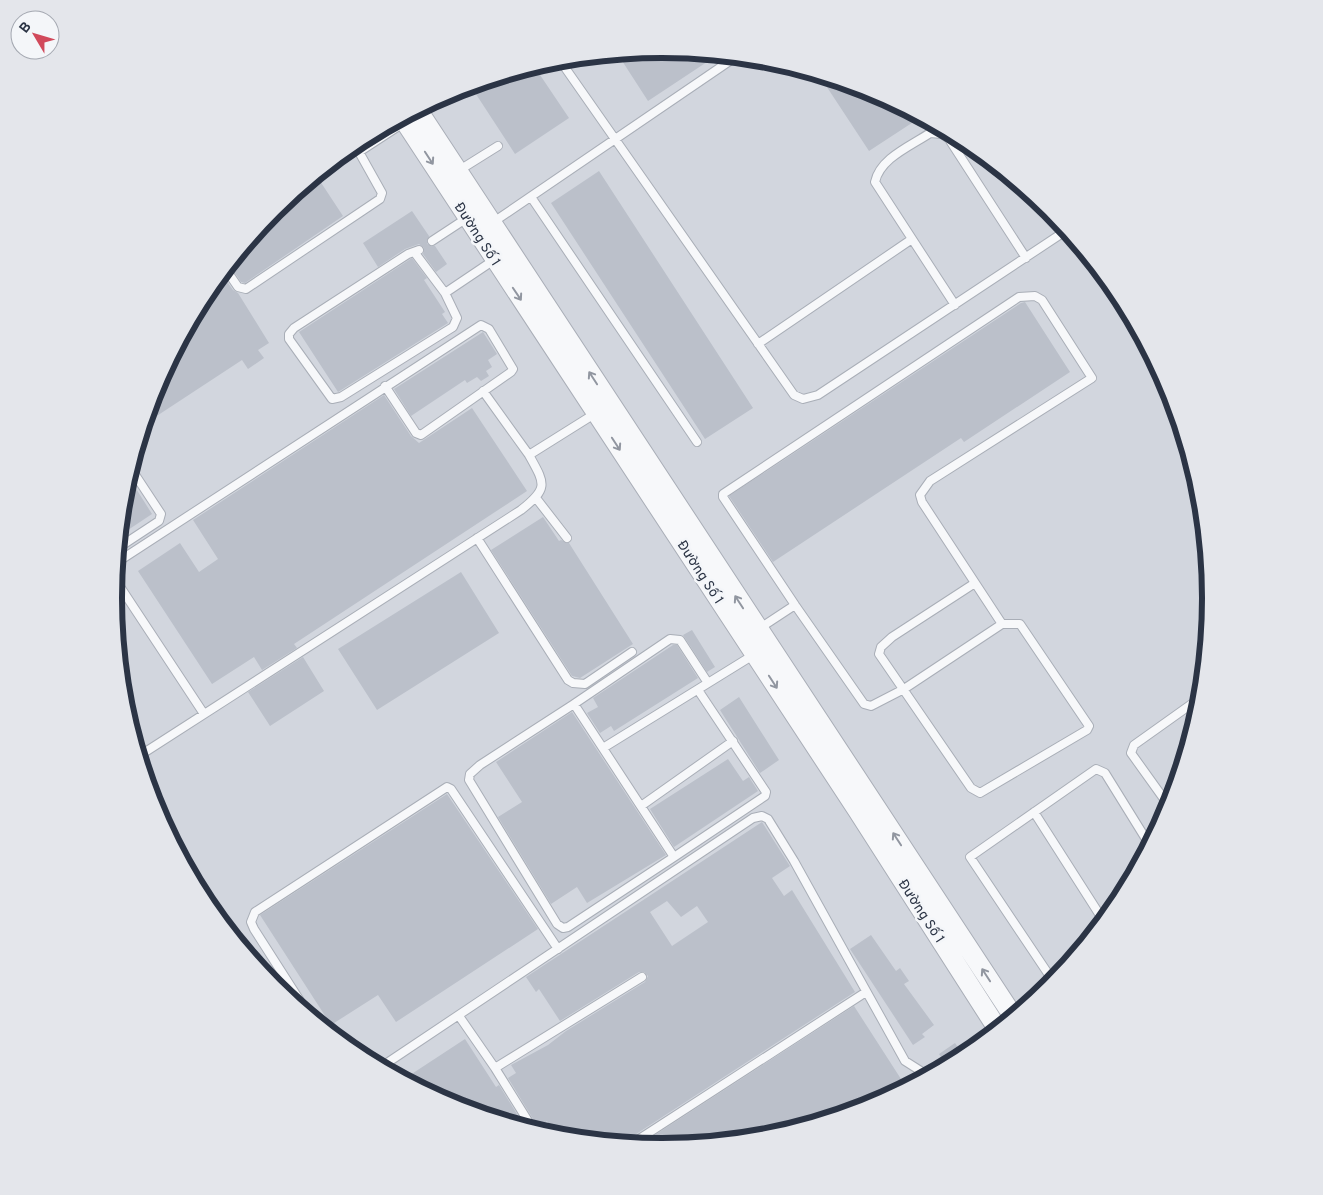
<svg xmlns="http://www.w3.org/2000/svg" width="1323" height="1195" font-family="Overpass,sans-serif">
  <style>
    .built { fill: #d2d6de }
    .building { fill: #bbc0ca; fill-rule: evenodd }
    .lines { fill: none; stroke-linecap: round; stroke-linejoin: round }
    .service-casing { stroke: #a9aeb7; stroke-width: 10 }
    .tertiary-casing { stroke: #a9aeb7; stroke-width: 21 }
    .service { stroke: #f7f8fa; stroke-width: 8 }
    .tertiary { stroke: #f7f8fa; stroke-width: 19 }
    .oneway { stroke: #9196a0 }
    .labels { text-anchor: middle; stroke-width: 5; stroke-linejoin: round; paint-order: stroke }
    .street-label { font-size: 14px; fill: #2b3445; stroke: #f4f6f9 }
    .rim { fill: none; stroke: #2b3445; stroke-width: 6 }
  </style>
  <rect width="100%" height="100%" fill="#e4e7ec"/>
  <path class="built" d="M115 598a547 547 0 1 1 1094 0a547 547 0 1 1-1094 0Z"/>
  <path class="building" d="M662 49 681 51 719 54 648 101 617 53Z
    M534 66 569 118 515 154 470 85Z
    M819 75 872 91 921 117 869 151Z
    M599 171 753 408 705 439 551 203Z
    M316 175 343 216 245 283 241 282 229 264 274 209Z
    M412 211 429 236 427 244 435 246 447 264 436 272 423 254 424 248 419 244 405 249 378 267 363 243Z
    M412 258 427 278 424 280 445 312 442 314 448 323 338 392 299 332Z
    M221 273 233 290 238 293 269 343 258 350 264 358 248 369 242 360 143 425 155 387 205 292Z
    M1025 302 1070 372 964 442 961 438 773 562 729 496 1021 303Z
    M483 332 497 354 488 360 492 367 486 371 489 376 481 381 477 377 467 383 465 380 411 416 394 389Z
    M384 395 411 436 419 443 472 408 527 491 294 644 297 648 262 670 254 657 212 684 138 571 180 543 199 572 218 559 193 520Z
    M128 476 152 514 119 536 123 490Z
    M543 517 559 541 561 540 569 543 633 644 580 678 572 676 491 550Z
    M461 572 499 633 377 710 338 649Z
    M692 630 715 667 707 672 683 635Z
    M673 645H677L698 678 614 731 611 726 600 733 587 713 598 707 593 698Z
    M303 657 324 691 270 726 248 692Z
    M739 697 779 760 760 773 720 710Z
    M572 712 666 855 587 903 577 887 551 904 498 817 522 802 496 762Z
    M728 759 743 781 749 777 758 791 674 847 650 809Z
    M447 794 538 929 396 1022 378 995 331 1025 260 915Z
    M762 822 790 866 772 878 784 896 792 890 855 992 630 1138 627 1143 556 1136 547 1121 538 1127 508 1078 516 1073 511 1065 548 1045 566 1031 645 982 648 976 644 972H639L560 1021 539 989 536 992 526 977ZM667 901 681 917 697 906 708 922 672 946 650 912Z
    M871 935 896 971 900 968 909 981 904 984 934 1025 922 1034 925 1037 913 1045 850 949Z
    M854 1006 901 1079 895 1083 899 1090 871 1105 768 1136 661 1146 641 1144Z
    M465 1039 496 1087 499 1085 525 1127 451 1104 404 1079Z
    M955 1043 963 1055 946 1065 939 1054Z"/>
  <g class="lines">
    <defs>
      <path id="service" d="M559 59 794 395 803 399 818 395 1067 230
        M936 125 942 134
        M359 152 405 122
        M458 171 498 146
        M531 197 697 442
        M492 223 737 56
        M432 241 467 218
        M415 253 445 293 457 318 453 327 341 397 332 399 289 339V334L294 328 408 254 419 250
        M225 268 238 287 246 289 380 199 382 193 354 143
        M445 293 494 260
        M955 305 875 182C880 158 911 146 930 133L942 134 949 139 1026 258
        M758 344 912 239
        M483 391 529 455 596 413
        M536 498 567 538
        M477 538 568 680 573 683 585 684 632 652
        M118 548 159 521 161 514 130 467
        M116 563 481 325 489 329 513 369 511 372 421 435 416 433 385 386
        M115 579 204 714
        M795 605 723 497V494L1019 297 1035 296 1042 300 1092 378 930 481 920 495 922 502 1002 624
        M760 628 795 605 864 704 871 706 904 689 1002 624H1020L1089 726 1087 730 980 793 971 788 879 654 881 647 892 637 975 583
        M698 690 766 792 765 796 674 857 574 704 670 639 680 640 708 683
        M574 704 480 765 470 774 469 780 557 924 563 928 568 927 674 857
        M603 748 755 654
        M139 756 521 510C549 488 545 484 529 455
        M153 803 158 810
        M641 806 733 741
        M1169 806 1131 753 1134 745 1200 698
        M1034 812 1103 920
        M1056 978 1049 975 970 857 1096 769 1105 773 1149 844
        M309 1015 254 929 251 922 255 912 447 787 451 789 558 949
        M459 1016 495 1068 642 977
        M381 1067 753 818 762 816 768 819 794 861 905 1061 927 1075
        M495 1068 533 1129
        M633 1143 866 992"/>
      <path id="tertiary" d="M417 109 1013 1016
        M402 117 858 811 997 1028"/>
    </defs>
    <use href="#service" class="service-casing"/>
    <use href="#tertiary" class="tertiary-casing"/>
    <use href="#service" class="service"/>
    <use href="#tertiary" class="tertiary"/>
  </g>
  <defs><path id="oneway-shaft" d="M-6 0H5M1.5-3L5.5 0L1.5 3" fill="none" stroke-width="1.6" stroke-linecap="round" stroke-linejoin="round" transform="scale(1.25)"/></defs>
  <g class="oneway">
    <use href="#oneway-shaft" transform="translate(429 158) rotate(57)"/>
    <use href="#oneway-shaft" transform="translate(517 294) rotate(56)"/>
    <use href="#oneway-shaft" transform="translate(593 378) rotate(-123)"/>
    <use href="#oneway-shaft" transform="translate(616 444) rotate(57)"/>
    <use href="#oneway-shaft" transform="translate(739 602) rotate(-123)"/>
    <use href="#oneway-shaft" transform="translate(773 682) rotate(57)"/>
    <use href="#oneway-shaft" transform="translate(897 839) rotate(-123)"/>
    <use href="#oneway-shaft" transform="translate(986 975) rotate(-123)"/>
  </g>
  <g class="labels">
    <g class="street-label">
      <text transform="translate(478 234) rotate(57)" y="5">Đường Số 1</text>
      <text transform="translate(701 572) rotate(57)" y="5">Đường Số 1</text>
      <text transform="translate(922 911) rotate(57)" y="5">Đường Số 1</text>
    </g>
  </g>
  <path d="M0 0H1323V1195H0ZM122 598a540 540 0 1 1 1080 0a540 540 0 1 1-1080 0Z" fill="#e4e6eb" fill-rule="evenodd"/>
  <path class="rim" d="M122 598a540 540 0 1 1 1080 0a540 540 0 1 1-1080 0Z"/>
  <g transform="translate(35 35) rotate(308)"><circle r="24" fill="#f4f6f9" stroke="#a4a8b1"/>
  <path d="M0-4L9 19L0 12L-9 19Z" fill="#d1495b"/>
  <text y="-8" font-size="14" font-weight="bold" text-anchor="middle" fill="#2b3445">B</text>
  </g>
</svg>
